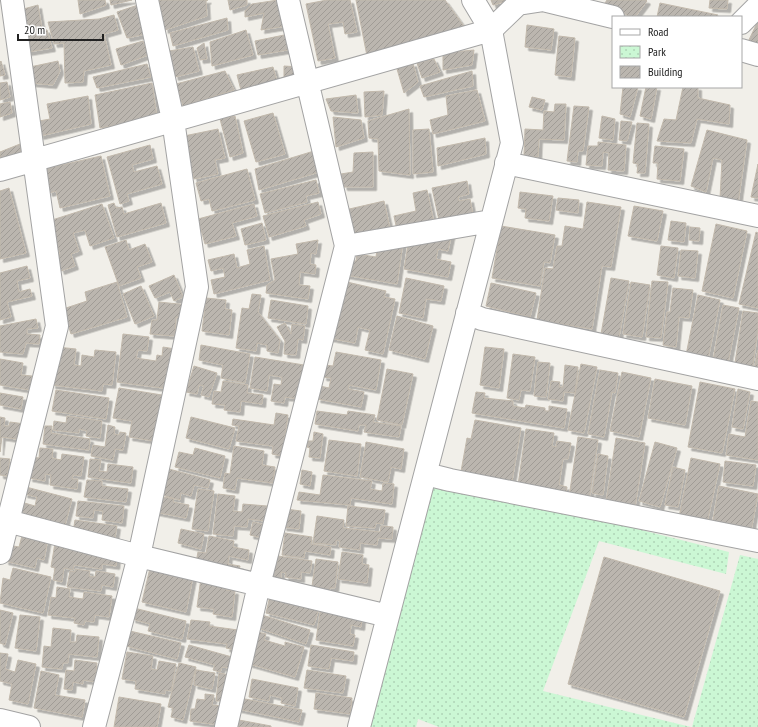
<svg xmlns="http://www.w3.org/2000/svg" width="758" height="727" font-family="'PT Sans Narrow',sans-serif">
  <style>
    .park { fill: url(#park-dots) }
    .building { fill: url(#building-hatch); stroke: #c2b9ac; filter: url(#shadow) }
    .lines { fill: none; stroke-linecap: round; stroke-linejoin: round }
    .minor-casing { stroke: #a3a3a3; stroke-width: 24 }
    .minor { stroke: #fff; stroke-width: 22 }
  </style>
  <defs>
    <pattern id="park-dots" width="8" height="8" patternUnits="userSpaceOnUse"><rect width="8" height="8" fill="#cbf7d4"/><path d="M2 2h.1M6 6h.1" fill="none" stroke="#aed3b6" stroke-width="1.8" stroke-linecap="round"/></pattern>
    <pattern id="building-hatch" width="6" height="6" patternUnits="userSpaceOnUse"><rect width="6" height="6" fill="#bbb6af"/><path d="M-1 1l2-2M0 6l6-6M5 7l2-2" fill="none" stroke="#a09c96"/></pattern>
    <filter id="shadow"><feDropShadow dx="3.5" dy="3.5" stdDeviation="0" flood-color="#0004"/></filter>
  </defs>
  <rect width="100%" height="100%" fill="#f1efe9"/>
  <path class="park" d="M434 478 729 552 726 574 599 541 543 691 691 727H439L418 719 416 727H368Z
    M740 555 758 559V727H692Z"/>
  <path class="building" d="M78 0H105L106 5 80 14Z
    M110 0H132L111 5Z
    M159 0H208L206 1 207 16 165 30Z
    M228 0H247V5L230 10Z
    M278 0 286 26 261 30 264 13 245 17V11L252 4Z
    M327 0H350L357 32 345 34 343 22 328 24 335 58 318 61 306 4Z
    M356 0H445L466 29 367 56Z
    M491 0H510L493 5Z
    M607 0H646L647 1 635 17H630L621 11 603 6Z
    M710 0H728L727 9 709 8Z
    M660 3 718 15 717 17H657Z
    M38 5 42 29 47 30 52 48 28 52 20 10Z
    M138 5 146 34 127 38 117 12Z
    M114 15 118 30 104 34 111 65 84 71 83 82 65 83 64 43 54 44 48 22 99 19Z
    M227 18 228 30 173 46 170 33Z
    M758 21V49L747 44Z
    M527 25 554 29 551 50 525 47Z
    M246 30 253 55 212 66 210 42Z
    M289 34 293 49 258 55 255 41Z
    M559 36 575 38 571 77 555 75Z
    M143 41 148 55 121 65 116 49Z
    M204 43 207 59 200 60 197 48Z
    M193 47 199 71 175 77 169 51Z
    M474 50 472 65 443 70V53Z
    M434 59 440 72 422 78 417 63Z
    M1 61 5 75 0 76V62Z
    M58 61 60 71 53 85 31 83 30 67Z
    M413 63 418 82 404 93 397 69Z
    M147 64 151 77 97 88 93 77Z
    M284 66 300 67 299 79 284 78Z
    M273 67 278 84 242 94 237 75Z
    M225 71 234 90 183 106 176 84Z
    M472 71 473 86 424 97 420 86Z
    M7 82 10 97 0 100V83Z
    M152 83 157 117 100 128 95 95Z
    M623 87H638L630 117 620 114Z
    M646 87H657L651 119 640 116Z
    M683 87H698V98L730 105 729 124 697 119 691 143 657 141 664 119 676 120Z
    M477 90 485 121 433 134 430 120 448 115 446 96Z
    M384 91 382 115 365 117 364 92Z
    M356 95 358 113 331 111 326 99Z
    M88 96 91 124 40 136 39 121 50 119 47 104Z
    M532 97 545 100 542 110 529 107Z
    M10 102 12 113 0 117V104Z
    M555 104H566L564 140 539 139 538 157 524 156 525 129 543 130 544 111 554 112Z
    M574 106 589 107 583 151H578L577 162 567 161Z
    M409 109 410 175 379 171 378 139 369 138 368 121Z
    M273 113 285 154 256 162 244 121Z
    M235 116 243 153 230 157 220 119Z
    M602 116 615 119 613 140 599 138Z
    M333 117 361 120 364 138 336 147Z
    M621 121 632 122 627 141 619 140Z
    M637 123 649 124 645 173H637L638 164 633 163Z
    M218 129 225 158 215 160 218 174 194 179 184 136Z
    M429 129 433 172 413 174V130Z
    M707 130 747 140 738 204 720 198 722 160 713 158 706 192 691 186Z
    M485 138 486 154 438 166 437 148Z
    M598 142 626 145 624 171 608 170 609 153 603 152 602 166 586 165 588 146H598Z
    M20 144 23 158 0 163V152Z
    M150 145 153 159 132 165 134 172 157 166 162 184 127 194 129 201 120 204 107 157Z
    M655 146 684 149 680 181 657 179 658 163H653Z
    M314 151 319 172 259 190 255 169Z
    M373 152V187H344L341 174 353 172 354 153Z
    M101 156 110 196 60 208 56 191 49 193 44 169Z
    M758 164V198L751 197Z
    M247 169 255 200 212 211 209 199 201 201 196 183Z
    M316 180 319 193 306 196 307 202 265 213 260 194Z
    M467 181 469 194 458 197 459 201 470 199 474 219 440 225 432 188Z
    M9 188 26 253 0 259V191Z
    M427 190 435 227 398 235 394 216 416 211 413 193Z
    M520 192 553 196 549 221 525 218 526 209 518 208Z
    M558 198 579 200 578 213 556 210Z
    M384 201 391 233 352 241 345 210Z
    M318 202 321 214 304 220 306 226 269 237 263 216Z
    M587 202 621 207 611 267 602 266 592 329 537 320 545 268 553 269 557 246H562L565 226 583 229Z
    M114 203 116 208 122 207 124 214 161 203 166 223 117 237 108 205Z
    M102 204 114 238 90 246 85 230 73 233 79 251 71 254 75 266 61 271 55 255 60 254 49 221Z
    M254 204 257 216 232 223 236 236 205 244 198 219Z
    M634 206 663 211 657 241 628 236Z
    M671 221 686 223 684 242 668 240Z
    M262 223 266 240 245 245 241 229Z
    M716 224 747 231 733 298 702 291Z
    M501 226 555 235 550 263 544 262 540 286 492 278Z
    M690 227 700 228 699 241 689 240Z
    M452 232 448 251 438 249 436 259 451 262 448 277 404 269 409 239Z
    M756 232 758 233V308L739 304Z
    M126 240 129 250 145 244 152 262 137 267 141 278 119 286 105 247Z
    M318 240 316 254 311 253 310 264 316 265 315 274 300 272 299 285 310 286 308 299 266 293 267 285 275 280 271 259 298 254 296 244Z
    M378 242 403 243 397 284 345 275 347 260 356 261 357 254 376 257Z
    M264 246 270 280 214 294 211 280 225 277 223 268 211 271 208 260 234 254 237 268 250 264 247 250Z
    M661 246 678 248 674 278 657 275Z
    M681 250 698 251 695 278 678 276Z
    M27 266 30 278 17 281 19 292 30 289 32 296 7 302 11 317 0 320V273Z
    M174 275 183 297 174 301 170 292 155 298 149 286Z
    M406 278 444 286 441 301 426 299 423 318 399 313Z
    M611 278 629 281 619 337 601 334Z
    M652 281 668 282 661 338 646 337Z
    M117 282 127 317 71 334 63 309 87 301 85 292Z
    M347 282 386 291 384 297 395 299 383 354 365 350 370 330 358 327 355 343 329 338Z
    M631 282 650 285 642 337 623 334Z
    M491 283 536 293 530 317 486 306Z
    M141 286 154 316 135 324 123 294Z
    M673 288 693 290 689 318 679 317 676 347 663 345 667 312H670Z
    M252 294 261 295 258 312 280 340 278 353 267 351V345L257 343 256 351 236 348 242 308 249 309Z
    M698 295 720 300 708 359 686 355Z
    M206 298 226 300 225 309 232 310 229 335 202 331Z
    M271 300 308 306 306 324 268 318Z
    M159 302 188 305 187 319 176 317 175 336 150 334 152 320H157Z
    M723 305 739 308 728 363 713 360Z
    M743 311 758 313V329L752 372 734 369Z
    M397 316 433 326 425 359 389 350Z
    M36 319 38 328 27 329V334L40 335 39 344 26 343 23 354 0 352V326Z
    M285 323 291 334 292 324 305 326 303 340 298 339 296 355 284 354 285 341 277 327Z
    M123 334 149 337 147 351 138 350 136 358 156 361 157 355 162 356 163 347 175 349 170 389 117 382Z
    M201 345 250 354 245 383 221 378 223 365 199 360Z
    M57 347 76 349 74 365 81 366 82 355 94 357 95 350 116 352 112 385 103 384 102 391 52 385Z
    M485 347 504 349 499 388 480 385Z
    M758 350V377L753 376Z
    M336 352 381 360 376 390 349 385 348 389 364 392 361 407 317 399 320 386 329 388 331 378 323 377 325 365 333 366Z
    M513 354 535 357 530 391 521 390 519 400 507 398Z
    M255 357 304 365 299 399 285 397 284 403 271 401 274 384 281 385 282 377 269 375 267 391 250 388Z
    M0 359 23 363 21 375 32 376 30 390 0 385Z
    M538 362 550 363 546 397 534 396Z
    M581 364 597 367 584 433 568 430Z
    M565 365 578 367 575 393 564 392 563 401 548 399 551 381 560 382 559 387H563Z
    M194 366 217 373 209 397 201 395 204 386 199 385 197 394 186 392Z
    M387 369 413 374 402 425 377 420Z
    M600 370 618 373 615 393 612 392 604 437 588 434Z
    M622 372 651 378 639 437 610 431Z
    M655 379 692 386 685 425 648 418Z
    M223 381 248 385 247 393 263 395 262 404 241 401 240 412 224 410 225 405 212 404 214 391 221 392Z
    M700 382 735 389 722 453 688 447Z
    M119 388 162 395 154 441 129 437 132 421 113 418Z
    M738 389 750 392 743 429 732 427Z
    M56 390 109 398 106 419 52 411Z
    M476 392 485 393 484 398 513 401V406L525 408 526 405 545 408V411H549V406L567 409 564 428 472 413Z
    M0 393 23 397 21 409 0 405Z
    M751 401 758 402V460L726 455 729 434 745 437Z
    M317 411 347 415 348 411 375 415 373 422 401 426 399 437 364 432 366 425H359L358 431 315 424Z
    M276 413 288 415 282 456 272 454 273 446 236 441 239 426 232 425 233 419 274 425Z
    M67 416 102 421 100 438 86 436 87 431 79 429V433L53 430 54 421 66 423Z
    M0 417 5 418 4 426H9L10 422 25 424 23 440 2 437 0 452Z
    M191 417 235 428 229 449 186 438Z
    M475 420 521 428 511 487 460 477 467 438 471 439Z
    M108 425 115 427 114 434 119 435 120 432 126 433 123 450 115 449 113 460 91 456 93 445 105 447Z
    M45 426H52L51 433 90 439 89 450 43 444Z
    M526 429 554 433 552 446 556 447 557 441 571 443 568 459H563L559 485 567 487 565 500 517 492Z
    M314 432 323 434 320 458 309 457 310 448 307 447 308 441H313Z
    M578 437 598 440 589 500 569 497Z
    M616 438 645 443 635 507 606 502Z
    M329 440 361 444 357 476 324 471Z
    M366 442 404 449 401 469 391 467 388 482 360 477Z
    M655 442 677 448 660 507 639 501Z
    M234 446 264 451 262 465 275 467 273 483 237 478 235 490 223 488 225 473 230 474Z
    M40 448 53 449 52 458 61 460 62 454 84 457 81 476 73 475 72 479H78L77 489 50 485 51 475 45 474V481L29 478 32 457 39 458Z
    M195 448 225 456 220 478 175 467 179 452 193 455Z
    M598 454 608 456 603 495 592 493Z
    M0 458 10 459 7 476 0 475Z
    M691 458 720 464 707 523 679 517Z
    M90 459 101 460 99 471 107 472 108 464 133 467 131 483 88 477Z
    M725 461 756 465 753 486 723 482Z
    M673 467 685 470 678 507 665 505Z
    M169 469 210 480 208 488 194 485 191 496 181 493 180 500 162 495Z
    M302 470 312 472 310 486 300 484Z
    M323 475 372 481 370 489 382 491 383 483 394 484 392 504 351 498 350 505 297 500 299 492 320 495Z
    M87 480 102 481V486L128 489 126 502 84 497Z
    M719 486 758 494 751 531 712 525Z
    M26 487 72 499 64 529 18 517 21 502 35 506 37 497 24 494Z
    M198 489 214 491 208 531 192 529Z
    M218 494 235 496 233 511 242 512 243 504 267 506 265 521 248 519 247 527 234 526 233 536 213 534Z
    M158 496 174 499 173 502 189 505 186 518 155 512Z
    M78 501 124 506 122 523 102 520 103 511 94 510 93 518 76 516Z
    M348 506 385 510 383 524 376 523 375 528 346 526Z
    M286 509 301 511 299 529 283 527Z
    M317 516 344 520 343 528 380 532 381 526 393 527 392 539 378 538 377 545 360 543V550L339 547 340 541 336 540V545L313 543Z
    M75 520 117 526 114 544 73 532Z
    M253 522 270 526 267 539 250 535Z
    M181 529 204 534 201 549 178 543Z
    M23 532 48 538 44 560 37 558 35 568 5 561 8 545 19 547Z
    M285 533 312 537 311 544 331 547 330 555 305 551 304 558 282 555Z
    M209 536 234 541 233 547 249 550 248 560 229 556 228 564 240 566 238 577 195 568 198 552 206 553Z
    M55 543 117 559 116 566 102 564V569L74 565 73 570 64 568 62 582 53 580 55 568 51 567Z
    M342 552 363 555 362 564 369 565 367 583 338 579Z
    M278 556 312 561 310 573 301 572V579L285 577 286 573 281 572V578L271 577 273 562 277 563Z
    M604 557 720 591 684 717 568 684Z
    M316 559 338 562 335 588H330L329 594 319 593 320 587 312 586Z
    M13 568 51 577 43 613 0 603 3 578 10 580Z
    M150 568 193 577 186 612 142 602Z
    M75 569 90 571 89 576 95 577 96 571 115 574 113 587 102 585 101 591 67 587 70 571 75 572Z
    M201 578 227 581 226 590 235 591 232 617 213 614 214 609 197 607Z
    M57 587 70 589 69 597 83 599 84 592 112 596 109 617 95 615 94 622 85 621 84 625 74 623 75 618 48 615 51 597 56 598Z
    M270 596 319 608 314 625 266 613Z
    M321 606 363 612 361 627 351 625 350 634 355 635 353 646 316 640Z
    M134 608 186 621 182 639 148 631 150 624 132 619Z
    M0 610 13 613 5 645 0 643Z
    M20 615 40 617 36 651 15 648Z
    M262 615 310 630 306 644 258 628Z
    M191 620 210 622 209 626 238 630 235 650 226 648 227 644 187 639Z
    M53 628 71 630 70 642H76L77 635 99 637 97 657 69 654 68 663H63L62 669 42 667 44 646 51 647Z
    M130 631 181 643 177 659 126 646Z
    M254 631 266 634 264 640 285 646V642L304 647 295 677 246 663Z
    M189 645 232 657 229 668 222 667 220 672 213 670 215 665 185 657Z
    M311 645 354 652 353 661 331 658 329 669 308 666Z
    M127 652 153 656 151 669 157 670 159 661 176 664 171 691 165 690V694L135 689 136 681 122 679Z
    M0 653 8 654 5 669 15 672 18 660 36 664 28 704 9 700 12 684 0 681Z
    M75 660 97 663 95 682 83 680V684L73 682 72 690 64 689 66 670 74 671Z
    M179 663 196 667 183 720 171 717 173 708 168 707Z
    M196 670 215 673 212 689 194 685Z
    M307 670 346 676 343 693 304 688Z
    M41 671 59 675 55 695 85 700 82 717 34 708Z
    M219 673 230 675 222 701H216Z
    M252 679 298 688 295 706 281 703 282 698 270 695 269 701 249 697Z
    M316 693 352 698 350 714 314 709Z
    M205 694 214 695 212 705 222 706 220 725 190 721 191 709H195L197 699 205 700Z
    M119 697 161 704 157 727H114Z
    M240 698 302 710 299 722 238 709Z
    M239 720 271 726V727H238Z"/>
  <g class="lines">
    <defs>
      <path id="minor" d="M543 0 613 17
        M741 23 758 6
        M741 50 758 55
        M506 163 758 216
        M0 170 491 30 518 4 544 0
        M346 246 491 221
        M467 313 482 319 758 379
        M426 474 450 480 758 541
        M0 519 139 556 388 616
        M0 553 57 326 12 0
        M0 720 29 727
        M94 727 139 556 197 287 173 120 147 0
        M226 727 259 585 346 246 288 0
        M359 727 512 143 491 30 473 0"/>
    </defs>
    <use href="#minor" class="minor-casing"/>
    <use href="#minor" class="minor"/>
  </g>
  <rect x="612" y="16" width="130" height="72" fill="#ffffff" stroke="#a7a7a7"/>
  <rect x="620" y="29" width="20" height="6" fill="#ffffff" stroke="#a7a7a7"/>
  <text x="648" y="36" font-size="12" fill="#222222">Road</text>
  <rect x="620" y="46" width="20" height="12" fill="url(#park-dots)" stroke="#a7a7a7"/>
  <text x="648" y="56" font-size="12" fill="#222222">Park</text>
  <rect x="620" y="66" width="20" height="12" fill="url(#building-hatch)" stroke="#a7a7a7"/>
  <text x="648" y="76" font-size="12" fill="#222222">Building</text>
  <path d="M18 34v6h85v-6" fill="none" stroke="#222222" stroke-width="2"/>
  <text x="24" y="34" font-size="12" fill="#222222" stroke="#ffffff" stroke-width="3" paint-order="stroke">20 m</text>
</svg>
